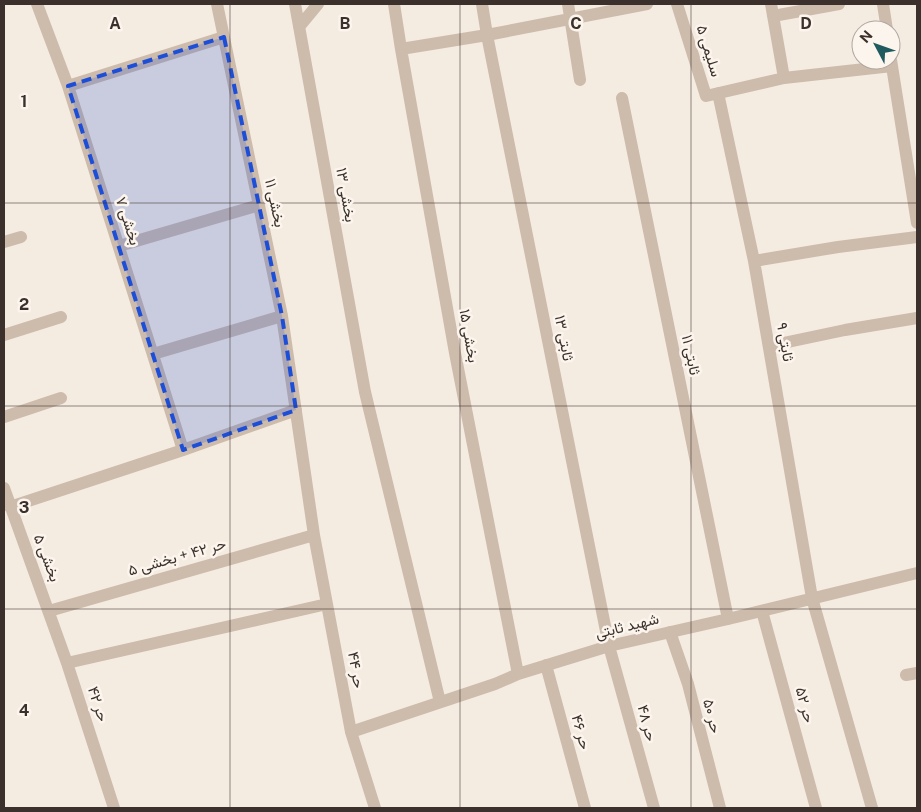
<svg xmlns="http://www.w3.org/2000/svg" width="921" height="812" font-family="'Public Sans',Vazirmatn,sans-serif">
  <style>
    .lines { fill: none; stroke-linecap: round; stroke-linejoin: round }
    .street { stroke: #cdbbac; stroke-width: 12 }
    .marked { fill: #1d4ed8; fill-opacity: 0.2; stroke: #1d4ed8; stroke-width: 4; stroke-dasharray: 10 6; stroke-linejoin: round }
    .grid { fill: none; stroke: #3b302b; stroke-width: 1; stroke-opacity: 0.55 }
    .labels { text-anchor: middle; stroke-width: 5; stroke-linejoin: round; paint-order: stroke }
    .street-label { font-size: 15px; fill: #3b302b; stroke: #fbf5ee }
    .grid-label { font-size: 16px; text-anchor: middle; font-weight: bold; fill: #3b302b; stroke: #fbf5ee; stroke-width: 5; stroke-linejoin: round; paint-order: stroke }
  </style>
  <rect width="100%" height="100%" fill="#f4ebe1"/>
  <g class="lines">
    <path class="street" d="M37 4 68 86 183 450
      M217 4 282 316 314 535 351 732 375 808
      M295 4 365 392 440 702
      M394 4 401 49 455 353 518 674
      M482 4 487 35 609 646 654 808
      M568 4 580 80
      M677 4 706 96 784 78 892 66
      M771 4 784 78
      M883 4 887 30
      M773 16 839 4
      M299 27 318 4
      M401 49 487 35 647 4
      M891 60 917 223
      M68 86 224 37
      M718 93 754 261 812 598 872 808
      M622 98 728 619
      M4 242 21 237
      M119 246 259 205
      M754 261 838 247 917 237
      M4 335 61 317
      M769 346 845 330 917 318
      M153 354 282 316
      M4 417 61 398
      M4 488 67 663 114 808
      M10 507 183 450 296 410
      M49 611 314 535
      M762 611 816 808
      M670 632 688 684 720 808
      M67 663 327 604
      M546 665 585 808
      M906 675 917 673
      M351 732 495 684 518 674 609 646 728 619 917 573"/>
  </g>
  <path class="marked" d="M224 37 282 316 296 410 183 450 68 86Z"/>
  <path class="grid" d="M230 4V808M460 4V808M691 4V808M4 203H917M4 406H917M4 609H917"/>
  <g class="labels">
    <g class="street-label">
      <text transform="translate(709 51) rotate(73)" y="5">سلیمی ۵</text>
      <text transform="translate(346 195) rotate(80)" y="5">بخشی ۱۳</text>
      <text transform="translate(275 203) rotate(78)" y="5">بخشی ۱۱</text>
      <text transform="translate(128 221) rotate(72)" y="5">بخشی ۷</text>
      <text transform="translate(469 336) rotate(80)" y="5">بخشی ۱۵</text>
      <text transform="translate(564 338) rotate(79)" y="5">ثابتی ۱۳</text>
      <text transform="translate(785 342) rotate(80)" y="5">ثابتی ۹</text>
      <text transform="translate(691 355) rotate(78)" y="5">ثابتی ۱۱</text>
      <text transform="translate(177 557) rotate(-16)" y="5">حر ۴۲ + بخشی ۵</text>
      <text transform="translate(47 558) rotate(69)" y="5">بخشی ۵</text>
      <text transform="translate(627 626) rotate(-14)" y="5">شهید ثابتی</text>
      <text transform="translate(356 670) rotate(80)" y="5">حر ۴۴</text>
      <text transform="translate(98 704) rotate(72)" y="5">حر ۴۲</text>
      <text transform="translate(805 705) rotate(75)" y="5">حر ۵۲</text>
      <text transform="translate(712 716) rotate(76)" y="5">حر ۵۰</text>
      <text transform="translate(647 723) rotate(75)" y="5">حر ۴۸</text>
      <text transform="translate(581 732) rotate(75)" y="5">حر ۴۶</text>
    </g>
  </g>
  <g class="grid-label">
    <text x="115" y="29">A</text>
    <text x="345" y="29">B</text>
    <text x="576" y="29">C</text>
    <text x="806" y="29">D</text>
    <text x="24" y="107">1</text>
    <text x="24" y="310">2</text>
    <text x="24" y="513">3</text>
    <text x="24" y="716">4</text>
  </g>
  <rect width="921" height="812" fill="none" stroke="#3b302b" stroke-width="10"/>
  <g transform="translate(876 45) rotate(311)"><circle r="24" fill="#fbf5ee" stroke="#aea6a0"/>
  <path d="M0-4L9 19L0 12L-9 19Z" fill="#1f5a5e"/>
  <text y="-8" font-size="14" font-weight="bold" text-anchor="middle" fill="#3b302b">N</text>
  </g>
</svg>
